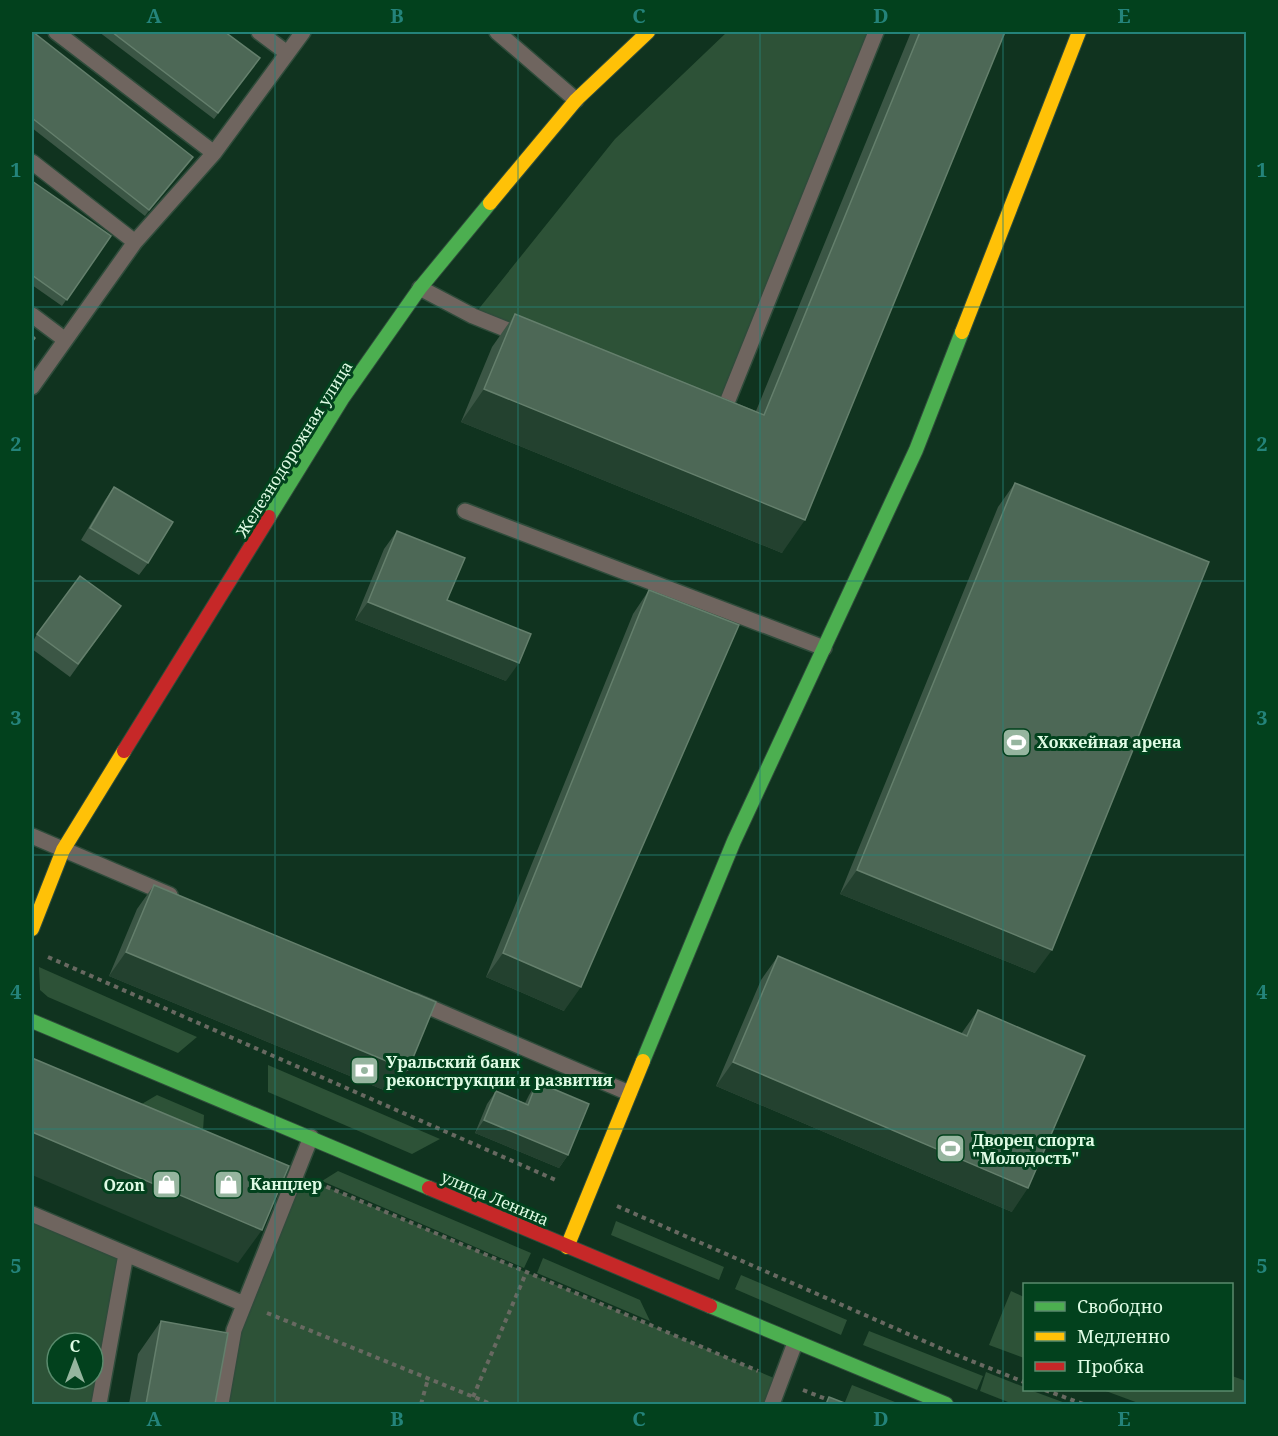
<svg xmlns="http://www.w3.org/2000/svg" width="1278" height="1436" font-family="'Noto Serif',serif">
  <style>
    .green { fill: #2d5237; fill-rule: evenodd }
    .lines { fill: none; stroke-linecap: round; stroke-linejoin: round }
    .lane-casing { stroke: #2f4c3b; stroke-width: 18 }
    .fast-casing { stroke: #2f4c3b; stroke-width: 16 }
    .slow-casing { stroke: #2f4c3b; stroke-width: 16 }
    .jam-casing { stroke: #2f4c3b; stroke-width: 16 }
    .path { stroke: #686961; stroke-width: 4; stroke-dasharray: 4.5 4.5; stroke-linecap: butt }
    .lane { stroke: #6f655f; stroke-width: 15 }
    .fast { stroke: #4caf50; stroke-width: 14 }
    .slow { stroke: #ffc107; stroke-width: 14 }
    .jam { stroke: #c62828; stroke-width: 14 }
    .wall { fill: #3b5645 }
    .shaded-wall { fill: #23412f }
    .building { fill: #4d6856; stroke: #647f6c; stroke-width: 1.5 }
    .grid { fill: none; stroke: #24837a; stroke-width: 1.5; stroke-opacity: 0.55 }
    .labels { text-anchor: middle; stroke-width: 6; stroke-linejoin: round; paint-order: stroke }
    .street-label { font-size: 16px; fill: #defbe4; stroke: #02411d }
    .poi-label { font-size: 16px; font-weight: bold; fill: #defbe4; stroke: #02411d; text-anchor: start }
    .neatline { fill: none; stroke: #24837a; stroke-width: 2 }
    .grid-label { font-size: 20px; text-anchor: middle; font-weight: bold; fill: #24837a }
  </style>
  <rect width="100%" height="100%" fill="#10331f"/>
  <path class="green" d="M727 32H876L722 415 473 316 615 139Z
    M39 967 197 1037 178 1053 48 997 40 990Z
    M268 1065 440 1139 412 1154 268 1092Z
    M157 1095 204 1115 203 1131 140 1105Z
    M338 1171 531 1253 524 1268 322 1181Z
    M296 1174 781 1381 772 1404H221L234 1330Z
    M32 1214 126 1254 99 1404H32ZM57 1343H93V1379H57Z
    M616 1221 724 1267 719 1280 611 1235Z
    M543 1258 640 1300 650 1321 537 1273Z
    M741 1275 847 1320 841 1335 735 1289Z
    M1011 1291 1024 1297V1358L989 1345Z
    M869 1331 983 1376 977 1390 863 1345Z
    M986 1372 1024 1387V1390H1030L1068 1404H1013L980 1391Z
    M1232 1376 1246 1381V1404H1141L1103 1390H1232Z
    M852 1385 900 1404H853L845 1402Z"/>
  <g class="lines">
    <defs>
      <path id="lane" d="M56 32 214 153
        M259 32 287 53
        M497 32 576 100
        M32 162 135 242
        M420 288 473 316 523 336
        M32 315 64 339
        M32 387 135 242 214 153 303 32
        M718 413 722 415 876 32
        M465 511 824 648
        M32 836 170 895
        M415 1001 629 1093
        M32 1214 244 1304
        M99 1404 126 1254
        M221 1404 234 1330 311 1137
        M772 1404 795 1343"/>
      <path id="fast" d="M269 517 342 399 420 288 490 203
        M32 1021 429 1188
        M643 1061 734 841 916 450 962 332
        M710 1306 946 1404"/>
      <path id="slow" d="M490 203 576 100 648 32
        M962 332 1079 32
        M32 929 63 850 124 751
        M567 1247 643 1061"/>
      <path id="jam" d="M124 751 269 517
        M429 1188 710 1306"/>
    </defs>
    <use href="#lane" class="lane-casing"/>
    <use href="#fast" class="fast-casing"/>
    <use href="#slow" class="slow-casing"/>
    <use href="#jam" class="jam-casing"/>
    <path class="path" d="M48 957 558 1181
      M318 1183 758 1371
      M617 1206 949 1352 1024 1382
      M267 1313 491 1404
      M803 1390 839 1404
      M1045 1390 1083 1404
      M473 1397 526 1273
      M421 1404 428 1379"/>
    <use href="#lane" class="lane"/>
    <use href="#fast" class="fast"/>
    <use href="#slow" class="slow"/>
    <use href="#jam" class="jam"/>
  </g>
  <path class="wall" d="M32 32 188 163 145 216 32 128Z
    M99 32H225L260 58 214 119Z
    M911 32H1005L782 553 461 422 492 347 515 314 756 411Z
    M32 181 111 236 62 306 32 285Z
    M1015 483 1035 973 840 894 998 507Z
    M114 487 148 563 139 575 81 540 105 500Z
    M397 531 447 600 506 681 355 620 384 549Z
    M649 590 564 1011 486 977 633 614Z
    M121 606 70 677 32 649V643L37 634Z
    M154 885 391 1093 109 976 137 909Z
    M778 956 961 1034 978 1010 1012 1212 716 1086 761 980Z
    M537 1082 568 1155 559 1168 475 1133 487 1104 496 1091 525 1103 529 1095Z
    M161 1321 215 1404H129L138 1354Z"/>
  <path class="shaded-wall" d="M193 157 188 163 145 216 149 210Z
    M484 389 805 520 782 553 461 422Z
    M368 602 519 663 506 681 355 620Z
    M857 870 1052 950 1035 973 840 894Z
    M126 952 408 1070 391 1093 109 976Z
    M503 953 581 987 564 1011 486 977Z
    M733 1062 1028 1188 1012 1212 716 1086Z
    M484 1120 568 1155 559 1168 475 1133Z
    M32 1132 262 1230 238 1263 32 1175Z"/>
  <path class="building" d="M32 32H33L193 157 149 210 32 118Z
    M112 32H225L260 58 218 113Z
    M920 32H1005L805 520 484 389 515 314 764 415Z
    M32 181 111 236 67 300 32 275Z
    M32 335 35 338 32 342Z
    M1015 483 1209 562 1052 950 857 870Z
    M114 487 173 522 148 563 90 528Z
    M397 531 465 558 447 600 531 634 519 663 368 602Z
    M80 576 121 606 78 664 37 634Z
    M649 590 739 625 581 987 503 953Z
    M154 885 436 1002 408 1070 126 952Z
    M778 956 967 1036 978 1010 1085 1056 1028 1188 733 1062Z
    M32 1058 289 1166 262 1230 32 1132Z
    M537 1082 589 1104 568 1155 484 1120 496 1091 528 1105Z
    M161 1321 228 1333 215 1404H146Z
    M829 1397 847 1404H826Z"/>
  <path class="grid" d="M275 32V1404M518 32V1404M760 32V1404M1003 32V1404M32 307H1246M32 581H1246M32 855H1246M32 1129H1246"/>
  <defs>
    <symbol id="stadium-square" viewBox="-11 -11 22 22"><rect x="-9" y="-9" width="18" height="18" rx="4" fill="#96b59f" stroke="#02411d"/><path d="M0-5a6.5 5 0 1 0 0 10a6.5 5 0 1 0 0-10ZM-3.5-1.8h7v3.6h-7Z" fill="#fff"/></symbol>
    <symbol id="bank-square" viewBox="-11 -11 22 22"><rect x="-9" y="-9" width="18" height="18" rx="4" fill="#96b59f" stroke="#02411d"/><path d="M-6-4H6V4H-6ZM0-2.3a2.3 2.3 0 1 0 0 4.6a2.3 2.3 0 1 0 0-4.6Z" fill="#fff"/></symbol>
    <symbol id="shop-square" viewBox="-11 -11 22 22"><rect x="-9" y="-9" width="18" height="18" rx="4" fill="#96b59f" stroke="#02411d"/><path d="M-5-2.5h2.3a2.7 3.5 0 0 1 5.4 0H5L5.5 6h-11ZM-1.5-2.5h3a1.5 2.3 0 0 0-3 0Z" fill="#fff"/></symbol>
  </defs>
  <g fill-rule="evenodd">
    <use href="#stadium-square" x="1000" y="726" width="33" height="33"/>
    <use href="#bank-square" x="348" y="1054" width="33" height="33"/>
    <use href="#stadium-square" x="934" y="1132" width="33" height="33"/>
    <use href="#shop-square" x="212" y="1168" width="33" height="33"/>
    <use href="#shop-square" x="150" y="1168" width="33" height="33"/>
  </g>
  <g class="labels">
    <g class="street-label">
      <text transform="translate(294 449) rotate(-58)" y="6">Железнодорожная улица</text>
      <text transform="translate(495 1198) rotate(23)" y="6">улица Ленина</text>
    </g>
    <g class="poi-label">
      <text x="1037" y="748">Хоккейная арена</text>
      <text x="386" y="1068">Уральский банк<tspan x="386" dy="18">реконструкции и развития</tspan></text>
      <text x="972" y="1146">Дворец спорта<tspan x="972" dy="18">"Молодость"</tspan></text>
      <text x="250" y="1190">Канцлер</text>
      <text x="145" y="1191" text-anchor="end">Ozon</text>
    </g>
  </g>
  <rect width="1278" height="1436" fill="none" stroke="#02411d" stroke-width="66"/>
  <rect x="1023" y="1283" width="210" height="108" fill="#02411d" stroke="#5a8b6d" stroke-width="1.5"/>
  <rect x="1035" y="1302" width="30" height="9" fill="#4caf50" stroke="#5a8b6d" stroke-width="1.5"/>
  <text x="1077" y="1313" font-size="18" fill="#defbe4">Свободно</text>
  <rect x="1035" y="1332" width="30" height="9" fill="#ffc107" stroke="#5a8b6d" stroke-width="1.5"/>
  <text x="1077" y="1343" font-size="18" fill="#defbe4">Медленно</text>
  <rect x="1035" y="1362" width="30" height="9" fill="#c62828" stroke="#5a8b6d" stroke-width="1.5"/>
  <text x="1077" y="1373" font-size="18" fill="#defbe4">Пробка</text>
  <g transform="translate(75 1361)"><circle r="28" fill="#02411d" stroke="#5a8b6d" stroke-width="1.5"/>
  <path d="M0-4.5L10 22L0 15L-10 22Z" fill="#96b59f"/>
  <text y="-9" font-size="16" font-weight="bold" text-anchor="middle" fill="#defbe4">С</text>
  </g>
  <rect x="33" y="33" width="1212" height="1370" class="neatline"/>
  <g class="grid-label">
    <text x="154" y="23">A</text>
    <text x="397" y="23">B</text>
    <text x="639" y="23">C</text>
    <text x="881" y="23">D</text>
    <text x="1124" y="23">E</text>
    <text x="16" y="177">1</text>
    <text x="1262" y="177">1</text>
    <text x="16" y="451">2</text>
    <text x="1262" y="451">2</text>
    <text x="16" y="725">3</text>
    <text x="1262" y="725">3</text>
    <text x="16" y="999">4</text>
    <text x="1262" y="999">4</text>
    <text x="16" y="1273">5</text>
    <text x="1262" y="1273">5</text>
    <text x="154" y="1426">A</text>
    <text x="397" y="1426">B</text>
    <text x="639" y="1426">C</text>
    <text x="881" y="1426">D</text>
    <text x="1124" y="1426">E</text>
  </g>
</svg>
